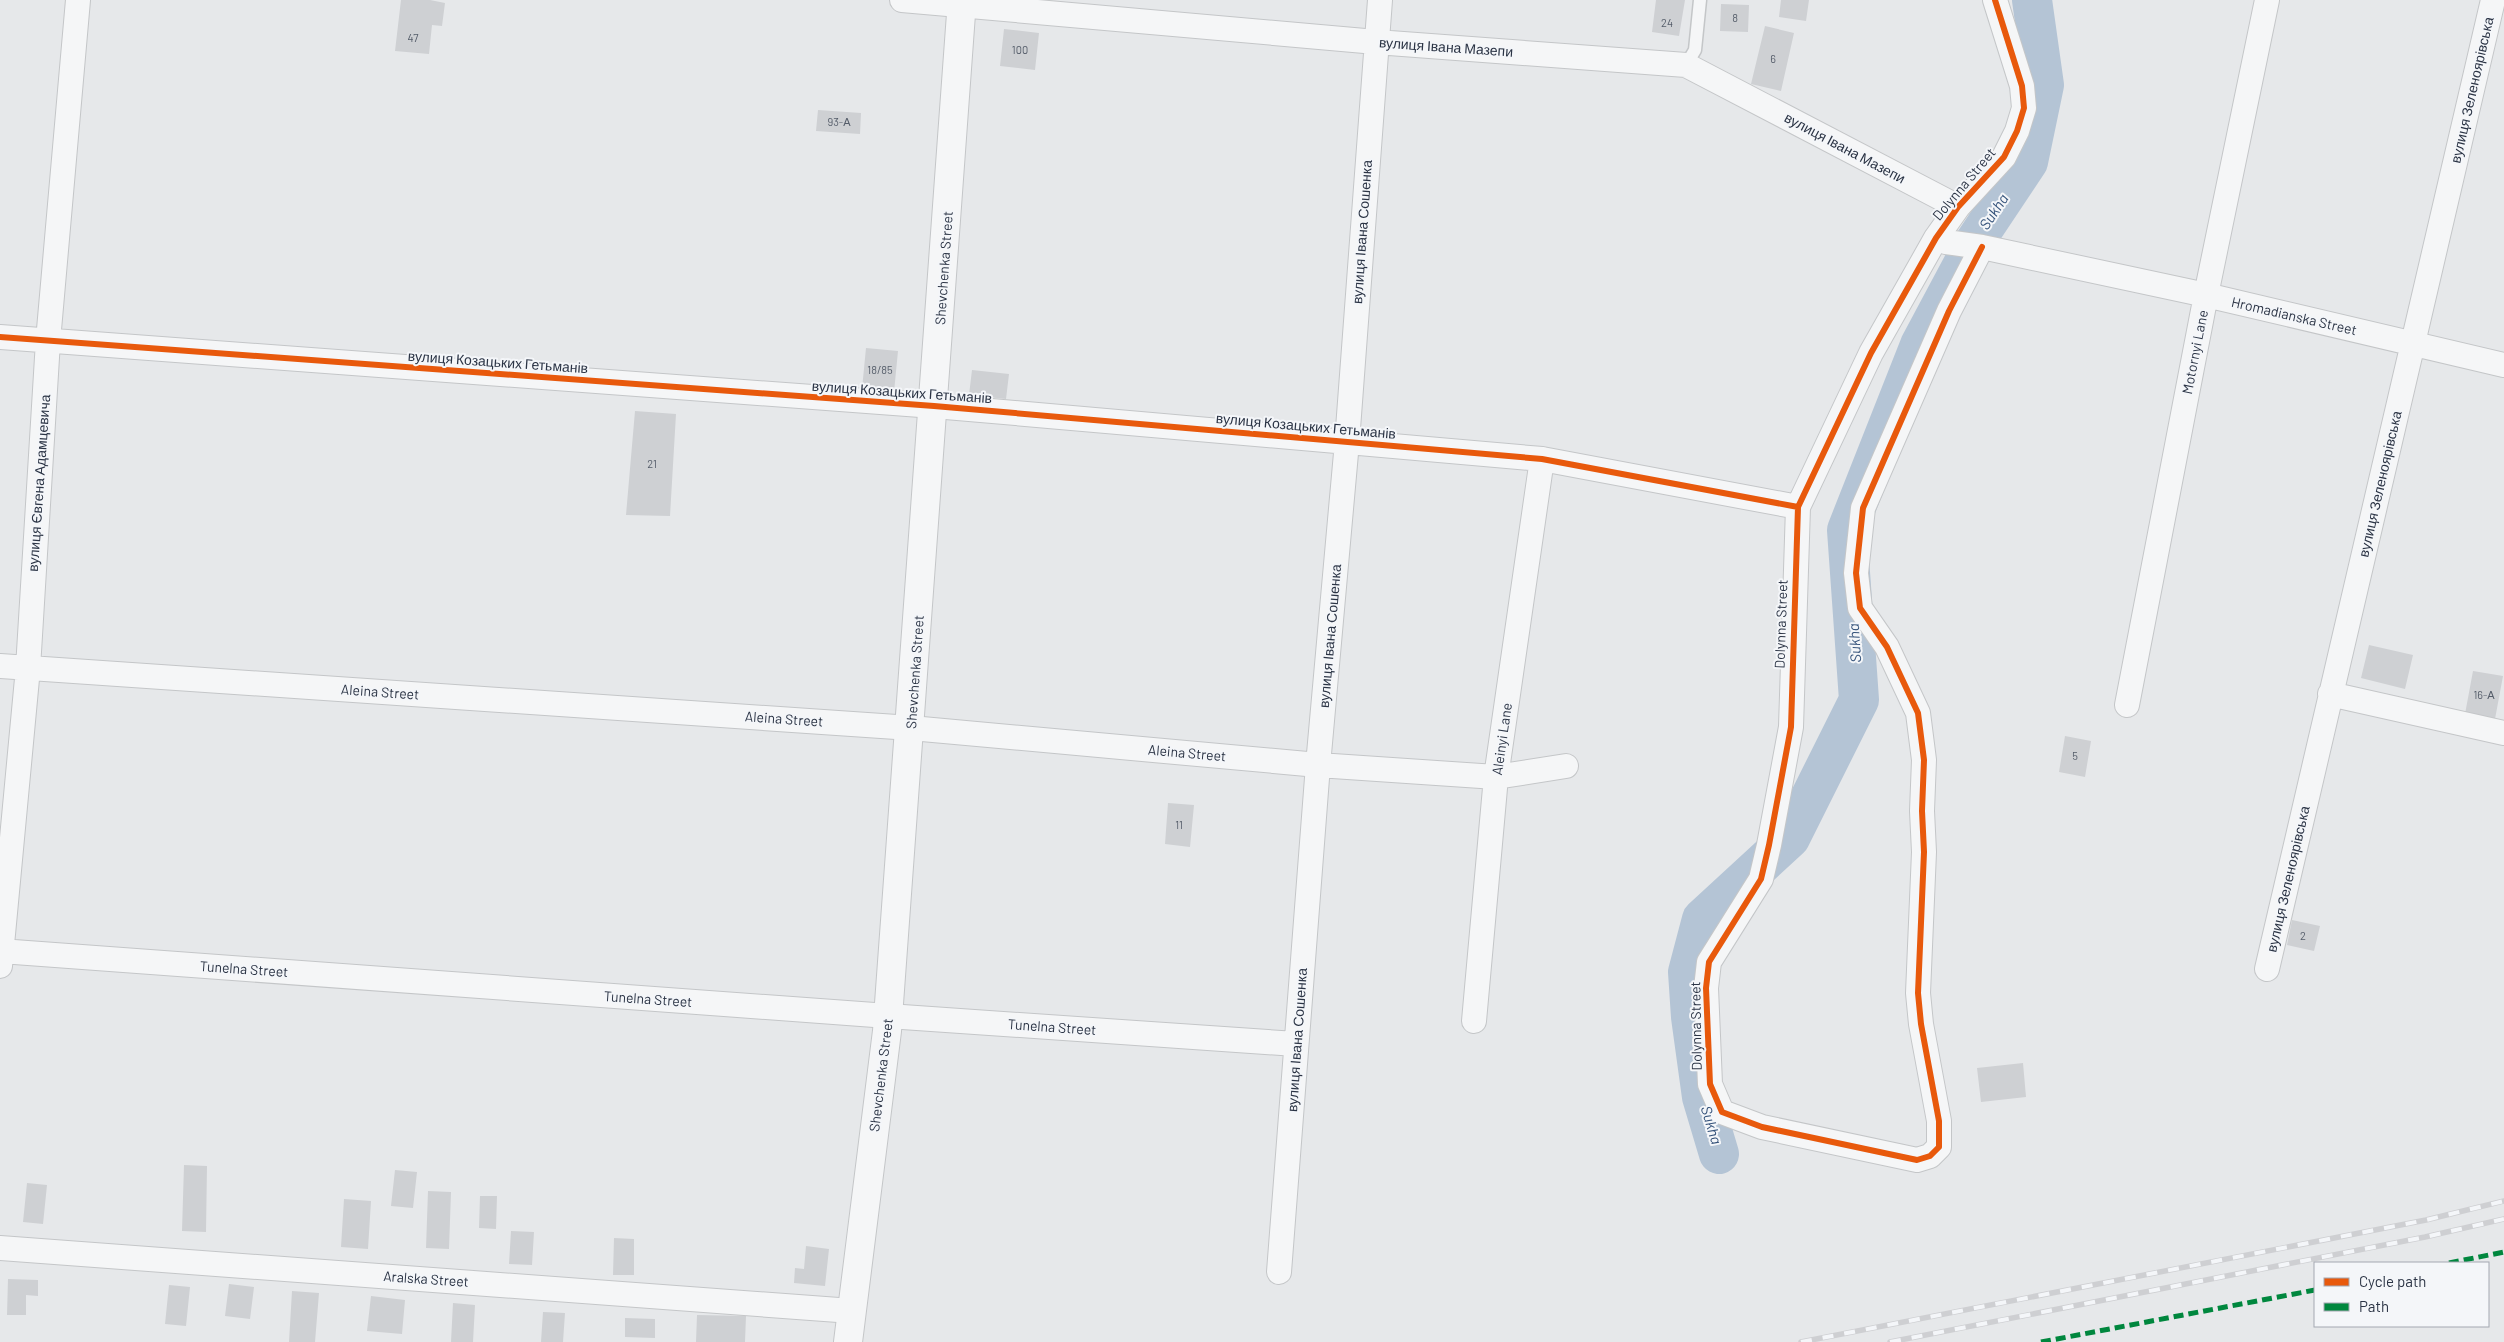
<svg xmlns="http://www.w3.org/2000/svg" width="2504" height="1342" font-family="Barlow,sans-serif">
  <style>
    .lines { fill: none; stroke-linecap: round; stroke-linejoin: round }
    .river { stroke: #b4c4d5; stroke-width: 40 }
    .building { fill: #ced0d3 }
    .service-casing { stroke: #c4c6c8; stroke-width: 15 }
    .minor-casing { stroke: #c4c6c8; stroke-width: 26 }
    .tertiary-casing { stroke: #c4c6c8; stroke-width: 30 }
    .service { stroke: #f5f6f7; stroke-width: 12 }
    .minor { stroke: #f5f6f7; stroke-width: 24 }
    .tertiary { stroke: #f5f6f7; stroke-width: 28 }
    .rail-casing { stroke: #cecfd2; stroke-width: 5.5 }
    .rail { stroke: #f4f6f9; stroke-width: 4; stroke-dasharray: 11; stroke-linecap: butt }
    .quiet { stroke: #00873e; stroke-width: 5; stroke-dasharray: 10 5; stroke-linecap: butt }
    .cycleway-casing { stroke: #f4f6f9; stroke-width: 9 }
    .cycleway { stroke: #e8590c; stroke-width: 6 }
    .labels { text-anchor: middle; stroke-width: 4; stroke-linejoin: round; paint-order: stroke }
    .number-label { font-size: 11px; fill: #545c69 }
    .street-label { font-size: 14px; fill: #2b3445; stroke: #f4f6f9 }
    .water-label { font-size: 15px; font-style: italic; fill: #34527a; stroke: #f4f6f9 }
  </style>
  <rect width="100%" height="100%" fill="#e6e8ea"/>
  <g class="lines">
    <path class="river" d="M1719 1154 1702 1097 1691 1017 1688 972 1702 919 1790 838 1859 700 1847 530 1920 345 1976 240 2028 162 2044 85 2032 0"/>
  </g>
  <path class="building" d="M401 0H430L445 3 442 26 432 25 429 54 395 51Z
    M1656 0H1685L1679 36 1652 32Z
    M1781 0H1809L1806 21 1779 17Z
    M1721 4 1749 5 1748 32 1720 31Z
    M1765 26 1794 33 1781 91 1751 84Z
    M1004 29 1039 33 1035 70 1000 66Z
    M818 110 861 113 860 134 816 131Z
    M866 348 898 351 894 392 862 389Z
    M972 370 1009 374 1006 399 969 395Z
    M635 411 676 414 670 516 626 515Z
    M2369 645 2413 655 2405 689 2361 678Z
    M2473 671 2503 676 2495 719 2465 714Z
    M2065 736 2091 741 2085 777 2059 772Z
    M1168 803 1194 805 1190 847 1165 844Z
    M2292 920 2320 926 2314 951 2287 945Z
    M2023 1063 2026 1097 1981 1102 1977 1068Z
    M184 1165 207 1166 206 1232 182 1231Z
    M395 1170 417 1172 413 1208 391 1206Z
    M27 1183 47 1185 43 1224 23 1222Z
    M428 1191 451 1192 449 1249 426 1248Z
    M480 1196H497L496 1229 479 1228Z
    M344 1199 371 1201 368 1249 341 1247Z
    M511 1231 534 1232 532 1265 509 1264Z
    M614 1238 634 1239V1275H613Z
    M806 1246 829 1249 825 1286 794 1283 795 1268 804 1269Z
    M8 1279 38 1280V1296L26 1295V1315H7Z
    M229 1284 254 1287 250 1319 225 1316Z
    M169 1285 190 1287 186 1326 165 1324Z
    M292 1291 319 1293 315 1342H289Z
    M371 1296 405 1300 402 1334 367 1331Z
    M453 1303 475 1305 473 1342H451Z
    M543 1312 565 1313 563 1342H541Z
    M697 1315 746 1316 745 1342H696Z
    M625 1318 655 1319V1338L625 1337Z"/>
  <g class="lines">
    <defs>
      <path id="service" d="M1686 65 1695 50 1700 0"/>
      <path id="minor" d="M902 0 1376 42 1686 65 1958 207
        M1936 238 1946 242 1982 247 2206 295 2504 365
        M1982 247 1949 311 1863 508 1856 573 1860 608 1887 647 1918 713 1924 760 1922 811 1924 852 1918 993 1921 1024 1939 1121V1147L1930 1156 1917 1160 1762 1127 1722 1112 1710 1084 1706 988 1709 962 1761 879 1769 845 1791 727 1798 507 1871 353 1936 238 1958 207 2004 157 2017 131 2024 108 2022 86 1995 0
        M0 337 934 406 1542 459 1798 507
        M0 666 911 728 1318 765 1496 777 1566 766
        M2330 694 2504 733
        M2127 705 2206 295 2267 0
        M0 951 888 1016 1296 1044
        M0 966 28 668 48 341 78 0
        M2267 969 2493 0
        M1474 1021 1496 777 1542 459
        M0 1248 852 1311
        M1279 1272 1318 765 1347 442 1380 0"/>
      <path id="tertiary" d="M848 1342 887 1031 962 0"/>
    </defs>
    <use href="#service" class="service-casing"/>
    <use href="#minor" class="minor-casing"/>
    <use href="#tertiary" class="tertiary-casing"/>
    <use href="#service" class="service"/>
    <use href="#minor" class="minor"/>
    <use href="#tertiary" class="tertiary"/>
    <defs>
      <path id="rail" d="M1801 1342 2426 1220 2504 1201
        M1890 1342 2425 1237 2504 1219"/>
    </defs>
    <use href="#rail" class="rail-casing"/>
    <use href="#rail" class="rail"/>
    <path class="quiet" d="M2449 1263 2504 1252
      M2041 1342 2315 1290"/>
    <defs>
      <path id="cycleway" d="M1982 247 1949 311 1863 508 1856 573 1860 608 1887 647 1918 713 1924 760 1922 811 1924 852 1918 993 1921 1024 1939 1121V1147L1930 1156 1917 1160 1762 1127 1722 1112 1710 1084 1706 988 1709 962 1761 879 1769 845 1791 727 1798 507 1871 353 1936 238 1958 207 2004 157 2017 131 2024 108 2022 86 1995 0
        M0 337 934 406 1542 459 1798 507"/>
    </defs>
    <use href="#cycleway" class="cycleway-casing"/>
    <use href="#cycleway" class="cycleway"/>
  </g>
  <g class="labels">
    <g class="number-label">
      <text x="1735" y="22">8</text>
      <text x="1667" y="27">24</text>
      <text x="413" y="42">47</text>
      <text x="1020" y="54">100</text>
      <text x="1773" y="63">6</text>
      <text x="839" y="126">93-А</text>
      <text x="880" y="374">18/85</text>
      <text x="652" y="468">21</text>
      <text x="2484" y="699">16-А</text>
      <text x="2075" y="760">5</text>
      <text x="1179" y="829">11</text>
      <text x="2303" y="940">2</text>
    </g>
    <g class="street-label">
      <text transform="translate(1446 47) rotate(4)" y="5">вулиця Івана Мазепи</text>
      <text transform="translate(2472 90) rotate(-77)" y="5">вулиця Зеленоярівська</text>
      <text transform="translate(1845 148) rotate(28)" y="5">вулиця Івана Мазепи</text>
      <text transform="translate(1964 184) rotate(-50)" y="5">Dolynna Street</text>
      <text transform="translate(1362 232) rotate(-86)" y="5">вулиця Івана Сошенка</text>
      <text transform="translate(944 268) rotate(-86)" y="5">Shevchenka Street</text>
      <text transform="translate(2294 316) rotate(13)" y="5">Hromadianska Street</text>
      <text transform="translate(2195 352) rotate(-79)" y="5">Motornyi Lane</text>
      <text transform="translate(498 362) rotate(4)" y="5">вулиця Козацьких Гетьманів</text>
      <text transform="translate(902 392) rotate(4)" y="5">вулиця Козацьких Гетьманів</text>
      <text transform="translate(1306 426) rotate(5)" y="5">вулиця Козацьких Гетьманів</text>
      <text transform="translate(39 483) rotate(-86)" y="5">вулиця Євгена Адамцевича</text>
      <text transform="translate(2380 484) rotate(-77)" y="5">вулиця Зеленоярівська</text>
      <text transform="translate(1781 624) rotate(-88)" y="5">Dolynna Street</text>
      <text transform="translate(1330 636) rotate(-85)" y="5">вулиця Івана Сошенка</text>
      <text transform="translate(915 672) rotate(-86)" y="5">Shevchenka Street</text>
      <text transform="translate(380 692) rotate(4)" y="5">Aleina Street</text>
      <text transform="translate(784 719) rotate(4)" y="5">Aleina Street</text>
      <text transform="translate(1502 739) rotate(-82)" y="5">Aleinyi Lane</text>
      <text transform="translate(1187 753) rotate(5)" y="5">Aleina Street</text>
      <text transform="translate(2288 879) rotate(-77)" y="5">вулиця Зеленоярівська</text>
      <text transform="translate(244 969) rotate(4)" y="5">Tunelna Street</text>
      <text transform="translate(648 999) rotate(4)" y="5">Tunelna Street</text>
      <text transform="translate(1696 1026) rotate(-91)" y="5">Dolynna Street</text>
      <text transform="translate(1052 1027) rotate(4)" y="5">Tunelna Street</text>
      <text transform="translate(1297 1040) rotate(-86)" y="5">вулиця Івана Сошенка</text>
      <text transform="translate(881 1075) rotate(-83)" y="5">Shevchenka Street</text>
      <text transform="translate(426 1279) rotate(4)" y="5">Aralska Street</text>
    </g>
    <g class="water-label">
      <text transform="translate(1994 212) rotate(-56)" y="5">Sukha</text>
      <text transform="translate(1855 643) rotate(-94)" y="5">Sukha</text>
      <text transform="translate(1711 1125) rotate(73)" y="5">Sukha</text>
    </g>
  </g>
  <rect x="2314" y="1262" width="175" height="65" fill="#f4f6f9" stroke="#a4a8b1"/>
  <rect x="2324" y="1278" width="25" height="8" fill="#e8590c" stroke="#a4a8b1"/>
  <text x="2359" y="1287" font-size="15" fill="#2b3445">Cycle path</text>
  <rect x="2324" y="1303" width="25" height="8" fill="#00873e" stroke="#a4a8b1"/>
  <text x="2359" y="1312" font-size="15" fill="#2b3445">Path</text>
</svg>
